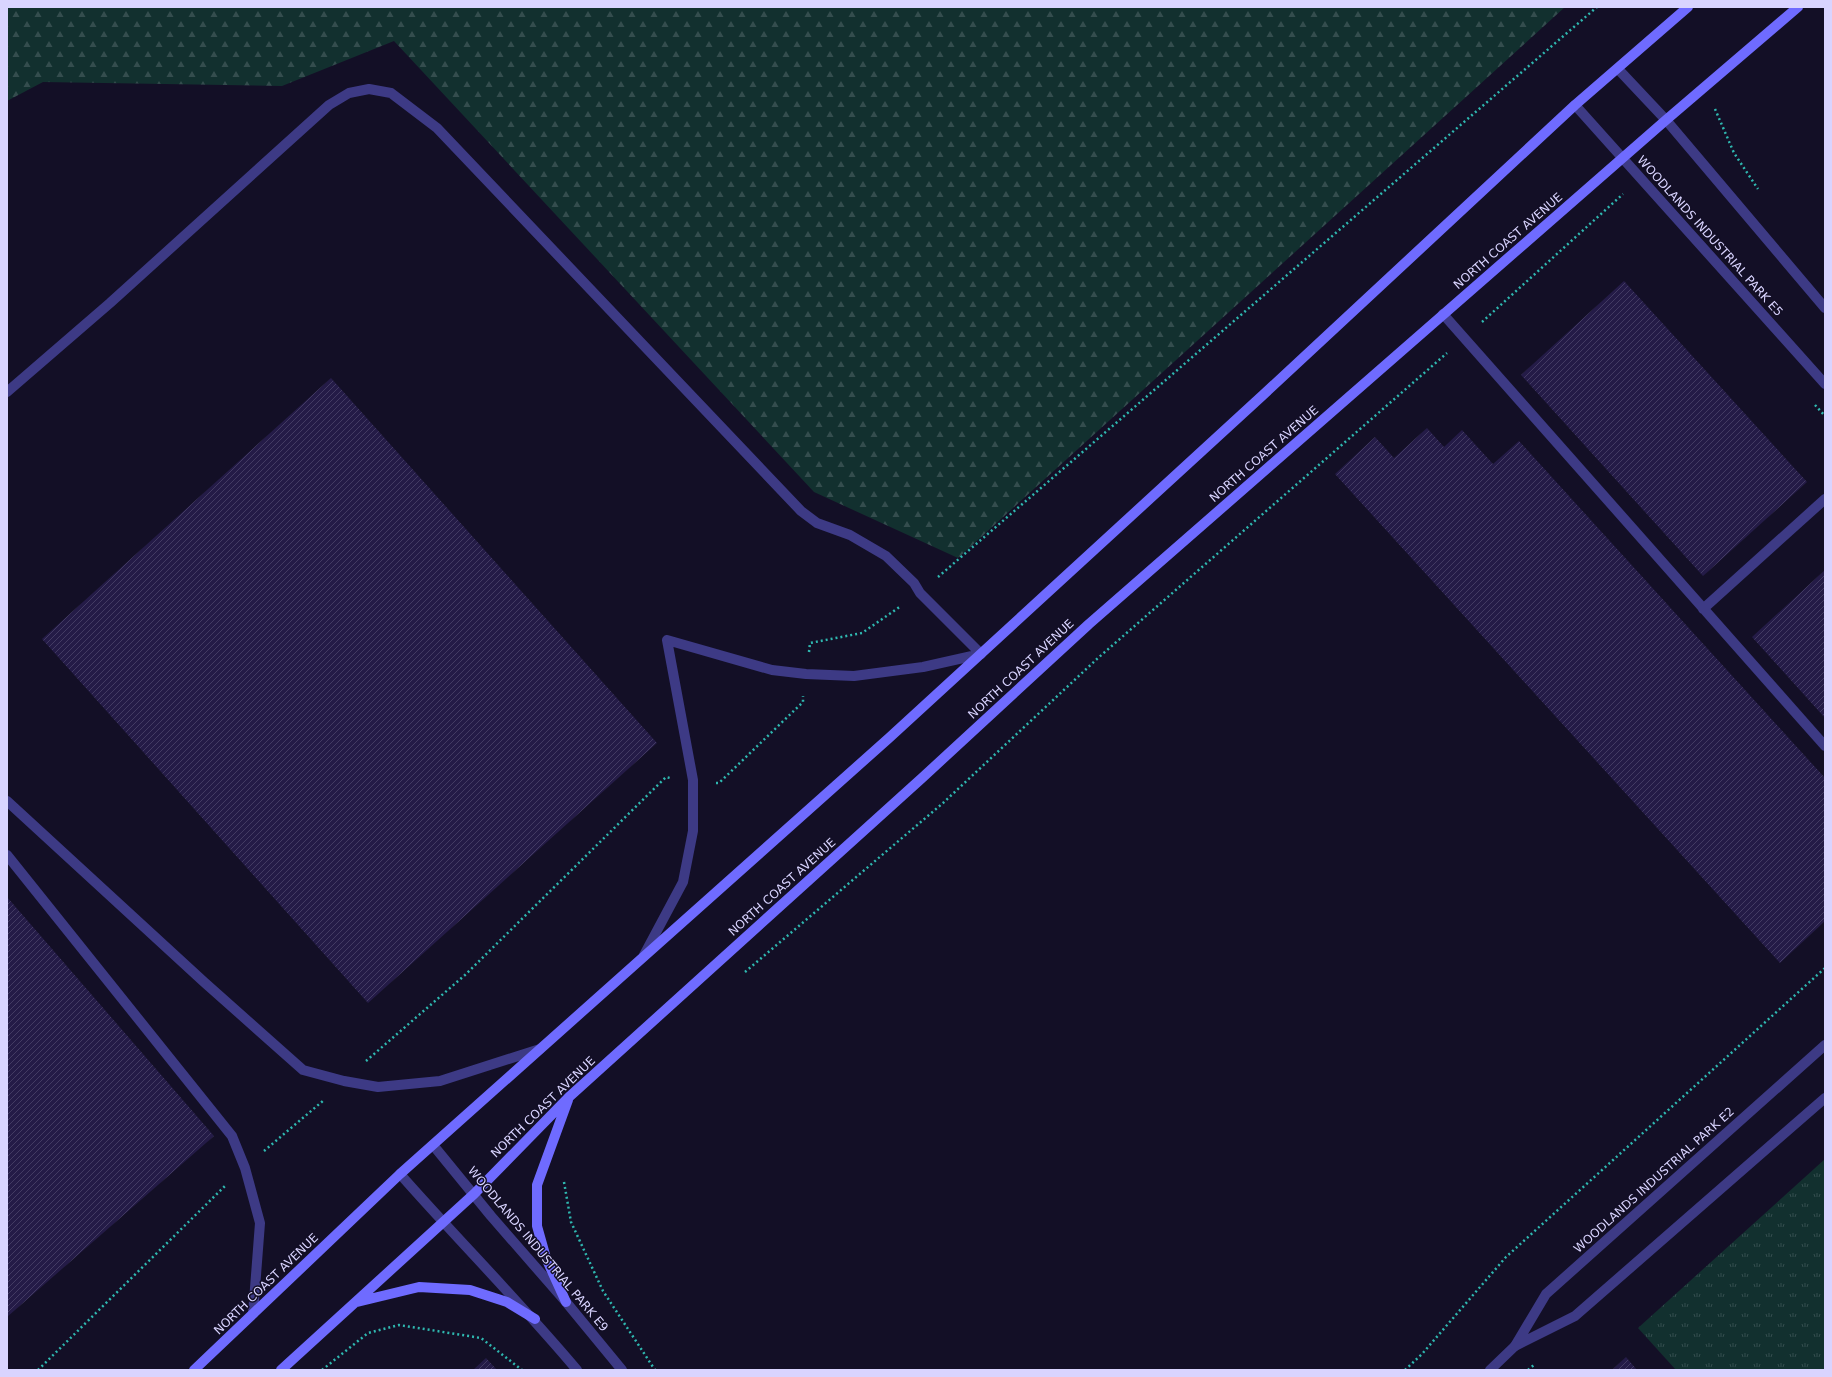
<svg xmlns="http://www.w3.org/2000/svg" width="1832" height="1377" font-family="'DejaVu Sans',sans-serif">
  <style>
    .grass { fill: url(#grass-tufts) }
    .forest { fill: url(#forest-firs) }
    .building { fill: url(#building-hatch) }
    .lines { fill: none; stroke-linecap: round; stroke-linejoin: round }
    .path { stroke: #2fb8b0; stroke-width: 2.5; stroke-dasharray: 2 3; stroke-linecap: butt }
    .service { stroke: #3d3a85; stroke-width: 10 }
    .minor { stroke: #3d3a85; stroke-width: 10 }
    .secondary { stroke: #6f6bff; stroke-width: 10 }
    .labels { text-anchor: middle; stroke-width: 3; stroke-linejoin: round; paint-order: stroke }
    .street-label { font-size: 12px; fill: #d9d4ff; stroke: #130f26 }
  </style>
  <defs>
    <pattern id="grass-tufts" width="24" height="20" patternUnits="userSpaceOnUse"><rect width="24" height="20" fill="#12302f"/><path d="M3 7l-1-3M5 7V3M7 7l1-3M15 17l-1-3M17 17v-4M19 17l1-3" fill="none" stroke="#344d4e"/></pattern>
    <pattern id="forest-firs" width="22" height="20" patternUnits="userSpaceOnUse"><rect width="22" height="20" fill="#12302f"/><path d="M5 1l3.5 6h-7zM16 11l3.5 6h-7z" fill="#344d4e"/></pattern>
    <pattern id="building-hatch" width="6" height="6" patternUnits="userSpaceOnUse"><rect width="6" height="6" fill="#241b47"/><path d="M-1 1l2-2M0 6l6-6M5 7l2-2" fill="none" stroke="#433b63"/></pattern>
  </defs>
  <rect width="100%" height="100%" fill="#130f26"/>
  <path class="grass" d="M1825 1159V1370H1676L1638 1328Z"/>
  <path class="forest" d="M7 7H1565L958 558 814 492 394 41 282 86 43 82 7 101Z"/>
  <path class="building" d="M1624 281 1807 482 1703 576 1521 375Z
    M331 378 657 743 368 1003 42 639Z
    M1427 428 1444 447 1462 430 1493 464 1519 441 1825 778V921L1780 963 1335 474 1375 437 1394 458Z
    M1825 570V718L1752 637Z
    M7 897 214 1136 7 1317Z
    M1626 1357 1637 1370H1612Z
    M486 1358 497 1370H473Z"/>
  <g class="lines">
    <path class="path" d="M1715 109 1734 153 1758 189
      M1482 322 1623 194
      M1815 405 1825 416
      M938 577 1597 7
      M809 652 810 643 862 633 901 606
      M716 783H719L803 702V696
      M745 972 943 803 1098 658 1447 353
      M366 1061 465 975 666 777 670 778
      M264 1151 324 1100
      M564 1182 571 1222 603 1291 655 1370
      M38 1370 226 1185
      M322 1370 368 1333 399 1325 481 1338 522 1370
      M1405 1370 1422 1354 1506 1257 1825 968
      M1528 1370 1535 1364"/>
    <path class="service" d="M1443 314 1825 746
      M7 392 110 303 329 105 349 93 369 89 391 93 437 128 801 511 817 523 850 535 886 556 914 583 920 593 981 654
      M1703 609 1825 499
      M7 801 204 982 303 1070 344 1081 378 1087 440 1081 540 1049
      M7 855 232 1136 245 1168 260 1223 253 1314
      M644 955 683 882 693 831V780L667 640 772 670 806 674 854 676 923 667 981 654
      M1490 1370 1515 1346"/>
    <path class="minor" d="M1618 69 1666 120 1825 308
      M1575 105 1825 384
      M1825 1045 1546 1294 1515 1346 1575 1316 1825 1098
      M433 1145 491 1216 566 1302 622 1370
      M400 1174C458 1240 520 1302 577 1370"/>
    <path class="secondary" d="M357 1302 419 1287 470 1290 507 1302 535 1319
      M566 1302 546 1258 537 1226V1185L568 1100
      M194 1370 400 1174 889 738 1263 395 1575 105 1688 7
      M281 1370 474 1194 569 1097 922 778 1089 624 1666 120 1798 7"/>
  </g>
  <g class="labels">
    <g class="street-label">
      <text transform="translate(1710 236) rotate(48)" y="4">WOODLANDS INDUSTRIAL PARK E5</text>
      <text transform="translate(1508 241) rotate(-41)" y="4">NORTH COAST AVENUE</text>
      <text transform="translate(1264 454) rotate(-41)" y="4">NORTH COAST AVENUE</text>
      <text transform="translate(1021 669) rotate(-43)" y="4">NORTH COAST AVENUE</text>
      <text transform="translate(782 887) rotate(-42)" y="4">NORTH COAST AVENUE</text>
      <text transform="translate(543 1107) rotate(-44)" y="4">NORTH COAST AVENUE</text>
      <text transform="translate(1654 1180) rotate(-42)" y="4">WOODLANDS INDUSTRIAL PARK E2</text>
      <text transform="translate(538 1249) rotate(50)" y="4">WOODLANDS INDUSTRIAL PARK E9</text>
      <text transform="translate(266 1284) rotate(-44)" y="4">NORTH COAST AVENUE</text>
    </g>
  </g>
  <rect width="1832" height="1377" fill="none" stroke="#d9d4ff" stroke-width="16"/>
</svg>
